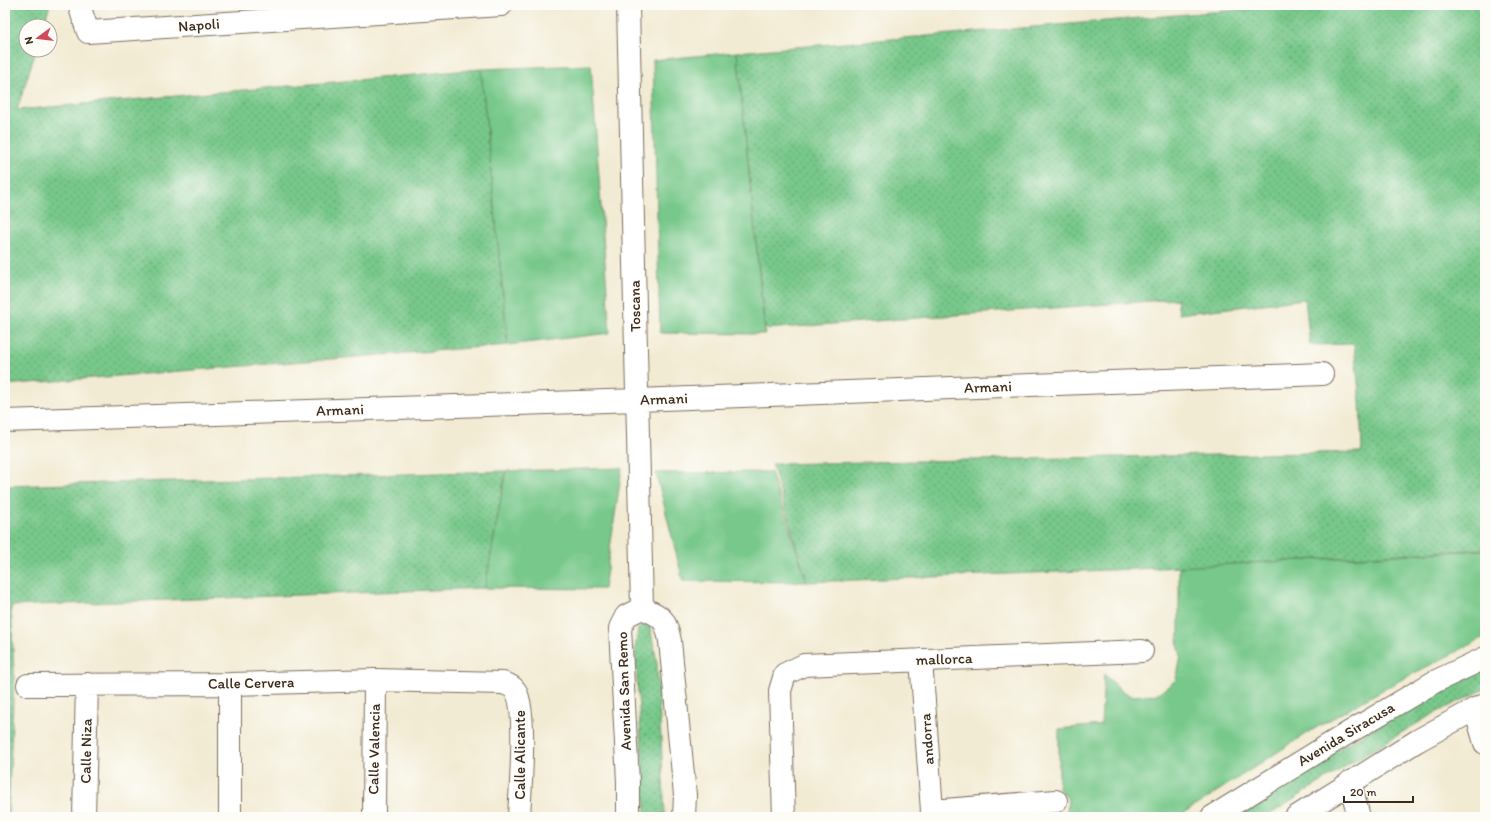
<svg xmlns="http://www.w3.org/2000/svg" width="1490" height="822" font-family="Itim,sans-serif">
  <style>
    .grass { fill: url(#grass-dots); stroke: #597954 }
    .park { fill: #77c88a; stroke: #597954 }
    .lines { fill: none; stroke-linecap: round; stroke-linejoin: round }
    .minor-casing { stroke: #7b6e5d; stroke-width: 24 }
    .minor { stroke: #fff; stroke-width: 22 }
    .labels { text-anchor: middle; stroke-width: 3.5; stroke-linejoin: round; paint-order: stroke }
    .street-label { font-size: 15px; fill: #3b2a1e; stroke: #fdfcf7 }
  </style>
  <defs>
    <pattern id="grass-dots" width="8" height="8" patternUnits="userSpaceOnUse"><rect width="8" height="8" fill="#77c88a"/><path d="M2 2h.1M6 6h.1" fill="none" stroke="#63a370" stroke-width="1.8" stroke-linecap="round"/></pattern>
  </defs>
  <rect width="100%" height="100%" fill="#fdfcf7"/>
  <filter id="ink" filterUnits="userSpaceOnUse"><feTurbulence type="fractalNoise" baseFrequency=".025" numOctaves="2"/><feDisplacementMap in="SourceGraphic" scale="8" xChannelSelector="R" yChannelSelector="G"/><feConvolveMatrix kernelMatrix="1 2 1 2 8 2 1 2 1" color-interpolation-filters="sRGB"/></filter>
  <filter id="wash" filterUnits="userSpaceOnUse"><feTurbulence type="fractalNoise" baseFrequency=".012" numOctaves="4" result="noise"/><feDisplacementMap in="SourceGraphic" scale="16" xChannelSelector="R" yChannelSelector="G"/><feGaussianBlur stdDeviation="0.9" result="paint"/><feColorMatrix in="noise" values="0 0 0 0 0 0 0 0 0 0 0 0 0 0 0 0 0 1.4 0 .05"/><feComposite in="paint" operator="in"/></filter>
  <g filter="url(#wash)">
    <rect width="100%" height="100%" fill="#f2ebd3"/>
    <path class="grass" d="M5 5H50L43 26H26V50H36L17 110 481 69 508 345 5 385Z
      M1295 5H1485V549L1184 567 807 582 772 464 1362 452 1360 402 1354 344 1310 345 1305 299 1179 314 1177 299 765 329 737 52Z
      M506 471 485 588 11 606 14 675 8 817H5V486Z
      M643 625 650 627 657 662 665 817H646L635 648 638 629Z
      M1485 670V689L1433 714 1357 759 1266 817H1235L1343 746 1422 700Z"/>
    <path class="park" d="M737 52 765 334 660 333 653 60Z
      M591 65 610 333 508 345 481 69Z
      M622 468 604 589 485 588 506 471Z
      M771 472 807 582 683 581 656 473Z
      M1485 550V637L1391 685 1307 733 1178 817H1027L1054 816 1067 812 1068 799 1059 789V729L1101 725 1104 674 1122 691 1132 696 1158 694 1175 681 1177 676 1181 656 1177 641 1179 636V567Z"/>
  </g>
  <g filter="url(#ink)">
    <g class="lines">
      <defs>
        <path id="minor" d="M81 5 80 8 88 32 501 5
          M628 5 642 608
          M5 421 637 400 1322 374
          M642 608C662 616 666 619 670 641L685 795 684 817
          M921 660 932 811 931 817
          M28 685 230 684 375 680 503 683C506 684 512 686 514 689 528 703 520 794 519 817
          M1475 709 1485 743
          M1350 782 1359 817
          M932 811 1056 801
          M84 817 87 684
          M230 817V684
          M374 817 375 680
          M628 817V782L620 628 626 616 642 608
          M784 817 780 691 785 674 804 665 1142 651
          M1212 817 1343 736 1434 682 1485 658
          M1296 817 1417 741 1475 709 1485 705"/>
      </defs>
      <use href="#minor" class="minor-casing"/>
      <use href="#minor" class="minor"/>
    </g>
  </g>
  <g class="labels">
    <g class="street-label">
      <text transform="translate(199 25) rotate(-4)" y="5">Napoli</text>
      <text transform="translate(635 306) rotate(-91)" y="5">Toscana</text>
      <text transform="translate(988 387) rotate(-2)" y="5">Armani</text>
      <text transform="translate(664 399) rotate(-2)" y="5">Armani</text>
      <text transform="translate(340 410) rotate(-2)" y="5">Armani</text>
      <text transform="translate(944 659) rotate(-2)" y="5">mallorca</text>
      <text transform="translate(251 683) rotate(-1)" y="5">Calle Cervera</text>
      <text transform="translate(624 691) rotate(-92)" y="5">Avenida San Remo</text>
      <text transform="translate(1346 734) rotate(-31)" y="5">Avenida Siracusa</text>
      <text transform="translate(927 739) rotate(-94)" y="5">andorra</text>
      <text transform="translate(374 749) rotate(-89)" y="5">Calle Valencia</text>
      <text transform="translate(86 751) rotate(-89)" y="5">Calle Niza</text>
      <text transform="translate(520 755) rotate(-90)" y="5">Calle Alicante</text>
    </g>
  </g>
  <rect width="1490" height="822" fill="none" stroke="#fdfcf7" stroke-width="20"/>
  <g transform="translate(38 38) rotate(255)"><circle r="19" fill="#fdfcf7" stroke="#afa8a0"/>
  <path d="M0-3L7 15L0 10L-7 15Z" fill="#d1495b"/>
  <text y="-6" font-size="11" font-weight="bold" text-anchor="middle" fill="#3b2a1e">N</text>
  </g>
  <path d="M1344 796v6h69v-6" fill="none" stroke="#3b2a1e" stroke-width="2"/>
  <text x="1350" y="796" font-size="12" fill="#3b2a1e" stroke="#fdfcf7" stroke-width="3" paint-order="stroke">20 m</text>
</svg>
